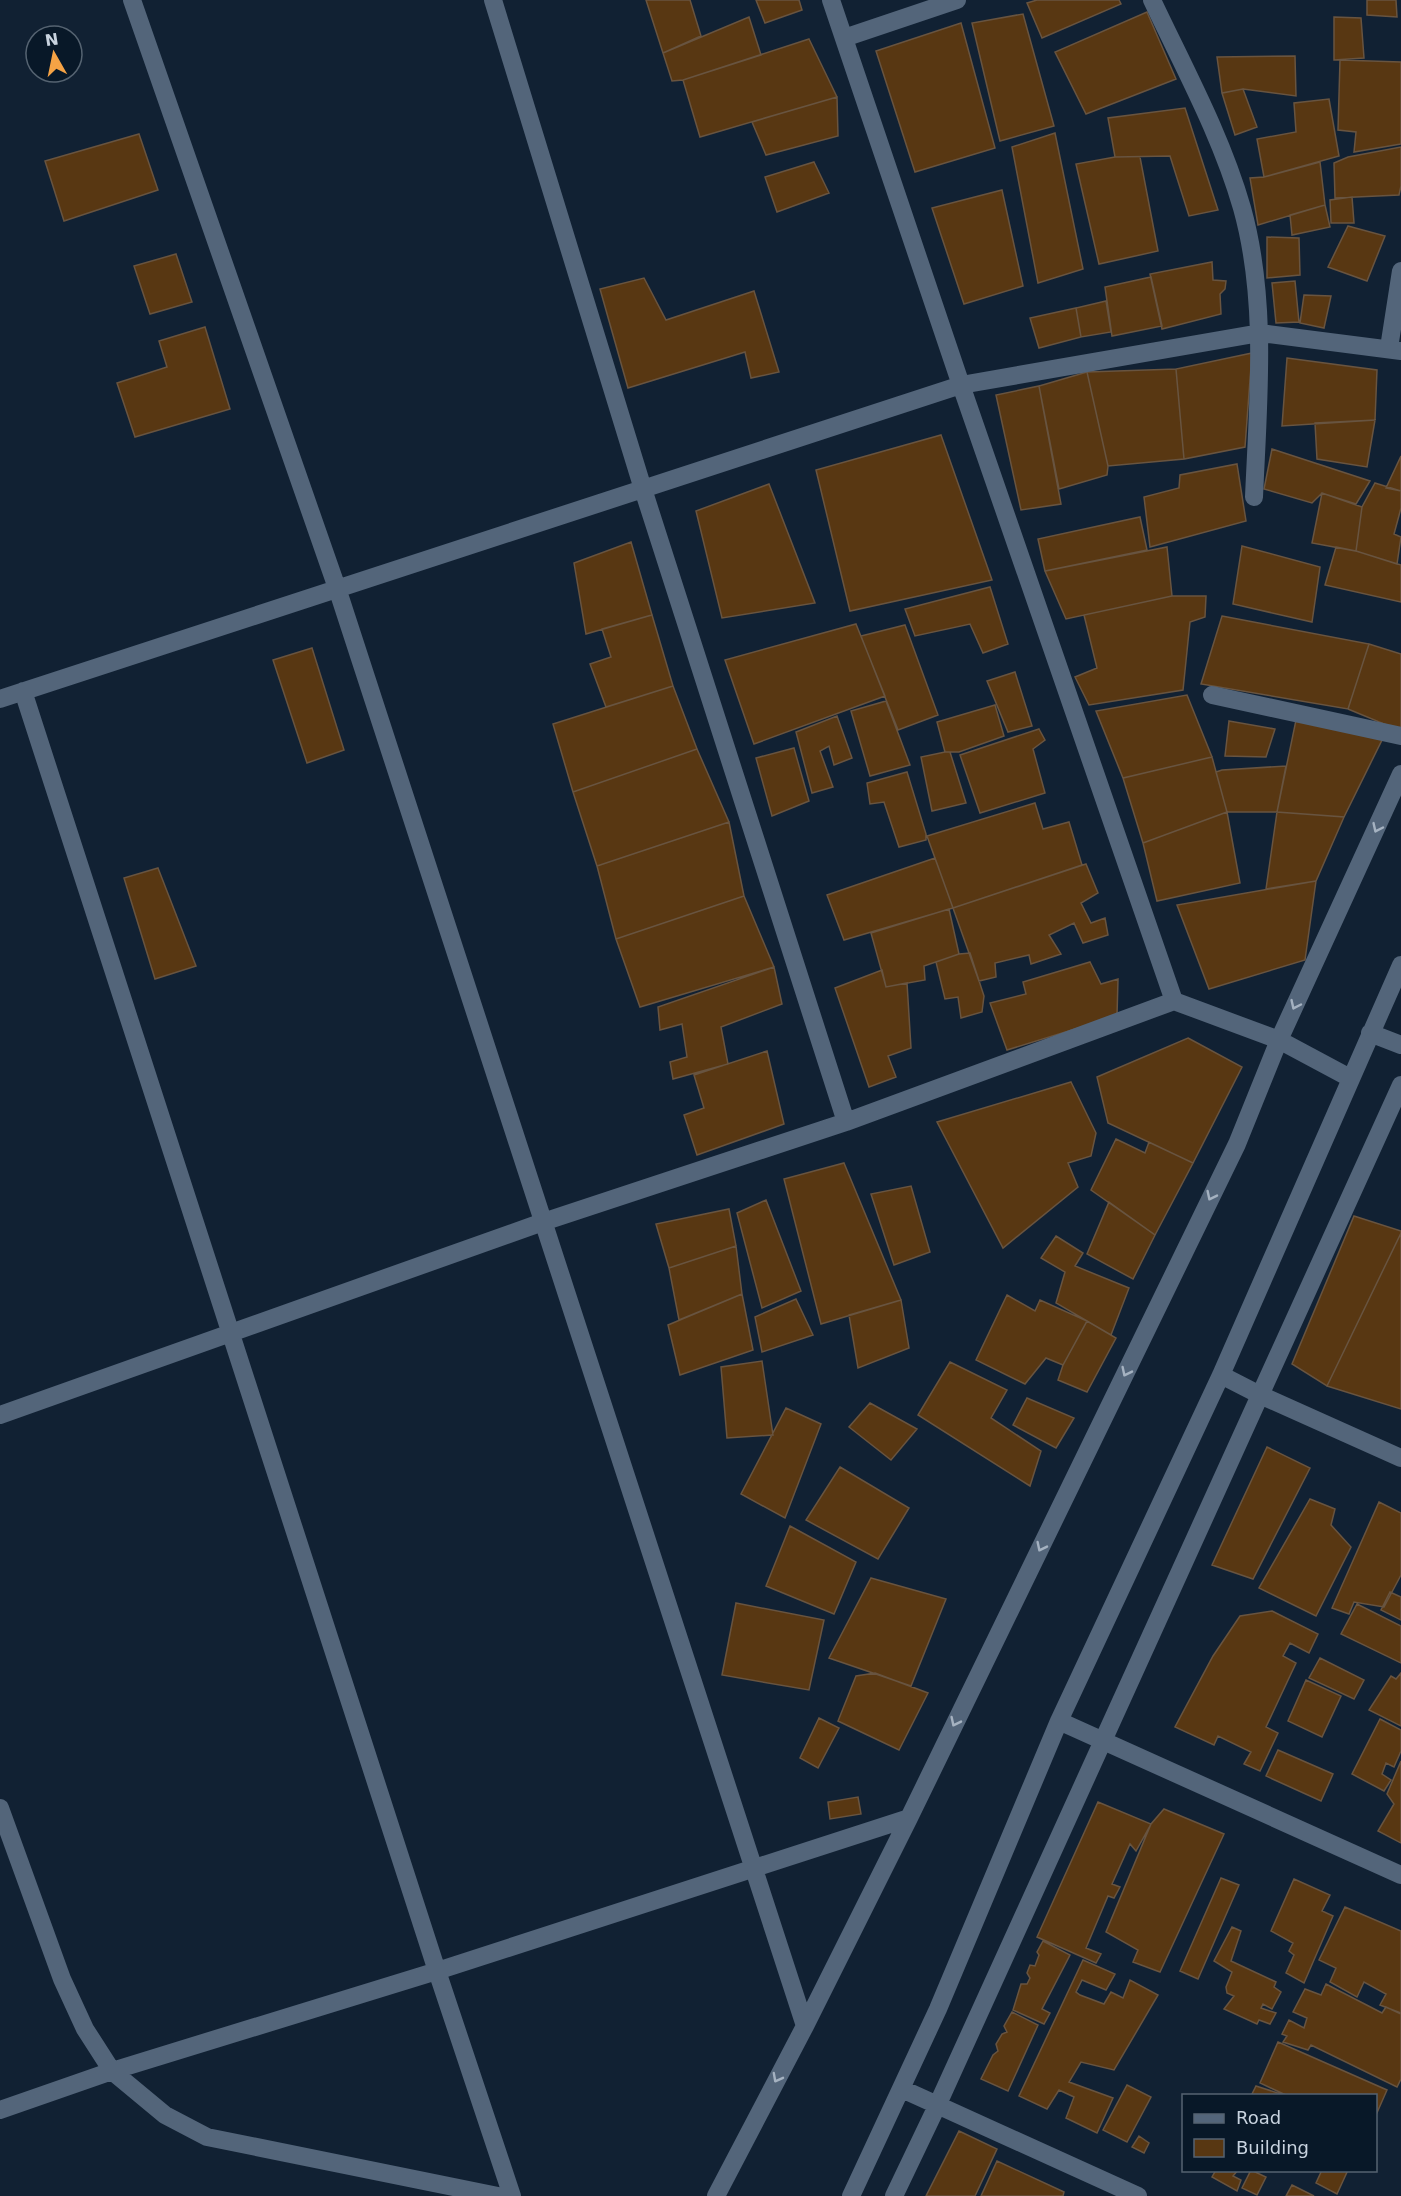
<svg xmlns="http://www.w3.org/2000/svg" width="1401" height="2196" font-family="'DejaVu Sans',sans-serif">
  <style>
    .building { fill: #583712; stroke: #685440; stroke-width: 1.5 }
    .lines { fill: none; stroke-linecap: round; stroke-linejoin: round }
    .minor { stroke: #53657a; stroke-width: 18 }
    .oneway { stroke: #a5b2c1 }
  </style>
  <rect width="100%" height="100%" fill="#112133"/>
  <path class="building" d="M646 0H690L701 36 663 53Z
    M756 0H799L802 10 765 23Z
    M1037 0H1119L1121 4 1042 38 1027 3Z
    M1367 0H1396L1397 17 1367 15Z
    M1147 12 1176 79 1086 114 1055 52Z
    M1023 14 1054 126 1000 141 972 23Z
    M749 17 761 55 683 80 672 81 663 53Z
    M1334 17 1361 18 1364 58 1334 60Z
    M961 23 995 148 915 172 876 51Z
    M809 39 837 97 700 137 683 80Z
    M1295 56 1296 96 1243 89 1222 93 1217 57Z
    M1340 60 1401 62V144L1354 152 1356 132 1338 130Z
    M1243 89 1257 127 1235 135 1222 93Z
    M837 97 838 136 766 155 752 122Z
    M1329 99 1339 156 1264 177 1257 139 1296 132 1294 103Z
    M1185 108 1218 210 1189 216 1170 156 1115 157 1108 118Z
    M1055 133 1083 269 1038 283 1012 147Z
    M139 134 158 190 64 221 45 161Z
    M1401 147V186L1399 195 1335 198 1334 163 1348 157Z
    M1115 157H1140L1158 251 1099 264 1076 164Z
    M814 162 829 193 777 212 765 177Z
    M1320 162 1325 205 1258 225 1250 178 1264 177Z
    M1002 190 1023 286 964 304 932 208Z
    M1352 197 1354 223H1331L1330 200Z
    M1325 205 1330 227 1292 235 1290 215Z
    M1348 226 1385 236 1367 281 1328 267Z
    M1267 237 1299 238 1300 275 1267 278Z
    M176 254 192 302 150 314 134 266Z
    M1212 262 1213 280 1226 281 1225 289 1220 294 1221 314 1162 329 1150 274Z
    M1151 277 1162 326 1112 336 1105 287Z
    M644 278 666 320 754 291 779 372 751 378 745 352 628 388 600 289Z
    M1295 281 1299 322 1276 323 1272 283Z
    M1304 295 1331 296 1324 328 1300 323Z
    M1106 301 1111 332 1081 337 1076 308Z
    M1076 308 1081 337 1039 348 1030 318Z
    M205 327 230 409 135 437 117 383 167 367 159 341Z
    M1252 353 1245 447 1184 459 1176 369Z
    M1287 358 1377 370 1375 420 1282 426Z
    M1176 369 1184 459 1108 466 1087 372Z
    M1087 372 1108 466 1107 475 1059 489 1039 386Z
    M1039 386 1061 504 1021 510 996 395Z
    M1375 420 1367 467 1317 459 1315 423Z
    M941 435 992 580 850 611 816 470Z
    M1272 449 1370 481 1356 504 1322 493 1312 503 1264 489Z
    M1401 456V491L1386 488Z
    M1237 464 1246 521 1150 547 1144 497 1179 488 1180 475Z
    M1375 483 1401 491V508L1394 534 1401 537 1397 564 1356 551 1362 507Z
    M769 484 815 603 722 618 696 511Z
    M1322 493 1362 507 1356 551 1312 543Z
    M1140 517 1147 550 1045 571 1038 539Z
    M631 542 652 615 586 634 574 563Z
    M1242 546 1320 567 1312 622 1233 604Z
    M1167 547 1172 596 1066 619 1045 571Z
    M1336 547 1356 551 1401 565V602L1325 585Z
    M990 587 1008 644 983 653 970 624 915 636 905 609Z
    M1172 596H1206L1205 617 1190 622 1183 690 1089 705 1075 677 1097 668 1084 615Z
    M652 615 673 686 606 707 590 664 611 657 602 629Z
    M1222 616 1369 644 1348 709 1201 684Z
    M856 624 885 696 754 744 725 660Z
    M905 625 938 715 898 730 861 636Z
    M1369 644 1401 654V731L1348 709Z
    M312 648 344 750 307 763 273 660Z
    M1015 672 1032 726 1008 732 987 681Z
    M673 686 697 749 573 792 553 724Z
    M1187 695 1212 757 1123 778 1096 711Z
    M886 701 910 765 870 776 851 711Z
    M995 705 1004 736 959 752H945L937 722Z
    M837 716 852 758 834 765 829 746 820 751 833 787 812 793 796 732Z
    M1296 720 1384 736 1344 817 1277 812Z
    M1229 721 1275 729 1266 757 1225 756Z
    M1039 729 1045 740 1033 749 1045 793 980 813 960 755Z
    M794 748 809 801 772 816 756 758Z
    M697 749 729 822 597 866 573 792Z
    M945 752H950L966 803 932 811 921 757Z
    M1212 757 1227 812 1143 843 1123 778Z
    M1286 766 1277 812H1227L1216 772 1222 770Z
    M907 772 926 834V840L899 847 884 802 870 804 867 783Z
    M1035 803 1043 829 1069 822 1082 865 953 908 927 836Z
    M1227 812 1240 883 1157 901 1143 843Z
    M1277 812 1344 817 1316 881 1266 889Z
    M729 822 744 896 616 939 597 866Z
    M935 858 953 908 844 940 827 895Z
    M1086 864 1098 893 1081 903 1091 923 1105 918 1108 935 1083 943 1074 923 1049 935 1061 954 1031 964 1029 955 995 963 996 977 979 981 953 908Z
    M158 868 196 966 155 979 124 878Z
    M1316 881 1305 960 1209 989 1177 905Z
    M744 896 774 967 640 1007 616 939Z
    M949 909 959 954 924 966 925 980 886 987 871 933Z
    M970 953 984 996 982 1012 961 1018 958 997 945 999 936 962 959 954Z
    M1090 962 1101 984 1118 979 1117 1016 1007 1050 990 1003 1026 994 1023 982Z
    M774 967 782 1004 721 1027 728 1064 673 1079 670 1062 687 1057 682 1024 660 1030 658 1007Z
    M882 970 886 987 907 983 911 1048 888 1056 896 1077 869 1087 835 988Z
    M1188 1038 1242 1067 1193 1163 1108 1123 1097 1077Z
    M767 1051 784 1124 697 1155 684 1115 704 1108 694 1075Z
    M1071 1082 1096 1133 1091 1156 1068 1163 1078 1187 1003 1248 937 1122Z
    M1116 1139 1145 1153 1149 1142 1193 1163 1155 1235 1091 1190Z
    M844 1163 901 1300 821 1324 784 1179Z
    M911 1186 930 1252 894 1265 871 1194Z
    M766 1200 801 1291 762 1308 737 1213Z
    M1109 1202 1155 1235 1133 1279 1087 1254Z
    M729 1209 736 1246 669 1268 656 1224Z
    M1354 1216 1401 1231V1233L1327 1386 1292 1364Z
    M1401 1233V1409L1327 1386Z
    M1056 1236 1083 1253 1075 1266 1129 1288 1111 1335 1056 1303 1065 1272 1041 1258Z
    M736 1246 742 1294 679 1320 669 1268Z
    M742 1294 753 1350 680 1375 668 1325Z
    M1007 1295 1035 1311 1040 1300 1087 1321 1063 1365 1046 1358 1025 1384 976 1360Z
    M796 1299 813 1335 762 1352 755 1317Z
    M901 1300 909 1348 858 1368 849 1315Z
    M1087 1321 1116 1338 1087 1392 1058 1380 1063 1365Z
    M762 1361 773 1435 727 1438 721 1367Z
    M950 1362 1007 1390 991 1418 1041 1451 1030 1486 918 1415Z
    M1027 1398 1074 1418 1056 1448 1013 1425Z
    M870 1403 917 1429 891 1460 849 1427Z
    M786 1408 821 1424 785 1518 741 1494Z
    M1267 1447 1310 1468 1253 1579 1212 1565Z
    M840 1467 909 1508 878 1559 806 1520Z
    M1310 1499 1335 1509 1331 1525 1351 1547 1316 1616 1259 1588Z
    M1379 1502 1401 1513V1575L1384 1607 1354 1602 1349 1614 1332 1608Z
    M790 1526 856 1562 834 1614 766 1586Z
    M871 1578 946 1599 911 1686 829 1658Z
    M1390 1592 1401 1597V1620L1381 1610Z
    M736 1603 824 1620 809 1690 722 1675Z
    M1357 1604 1401 1626V1663L1341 1634Z
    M1272 1611 1318 1634 1309 1653 1290 1643 1283 1656 1296 1663 1266 1727 1278 1733 1260 1771 1244 1764 1251 1752 1218 1736 1214 1745 1175 1727 1213 1656 1240 1616Z
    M1320 1658 1364 1680 1354 1699 1309 1678Z
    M875 1673 928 1693 899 1750 838 1721 856 1676Z
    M1401 1673V1726L1369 1710 1391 1676 1396 1679Z
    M1306 1680 1341 1696 1322 1737 1288 1721Z
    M819 1718 839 1728 818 1768 800 1758Z
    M1380 1719 1401 1730V1751L1394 1767 1386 1763 1382 1774 1391 1780 1384 1791 1352 1774Z
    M1278 1750 1333 1774 1321 1801 1266 1776Z
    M1401 1761V1843L1378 1831 1394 1804 1387 1794Z
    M858 1797 861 1814 830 1819 828 1802Z
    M1098 1802 1151 1824 1136 1851 1130 1844 1112 1884 1120 1887 1114 1898 1108 1896 1086 1948 1101 1954 1096 1963 1037 1937Z
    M1164 1809 1224 1834 1160 1972 1133 1962 1138 1950 1106 1932 1151 1824Z
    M1221 1878 1239 1885 1198 1979 1180 1971Z
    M1294 1879 1330 1895 1322 1911 1333 1916 1304 1983 1286 1973 1294 1955 1289 1951 1293 1943 1271 1931Z
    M1345 1907 1401 1931V2013L1380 2005 1386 1994 1364 1982 1357 1997 1330 1982 1336 1968 1319 1960Z
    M1232 1927 1241 1931 1231 1961 1276 1982 1274 1987 1281 1992 1272 2009 1263 2004 1261 2008 1276 2013 1270 2024 1259 2020 1257 2024 1224 2009 1234 1996 1227 1993 1226 1987 1232 1972 1214 1961Z
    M1043 1941 1070 1955 1042 2009 1050 2013 1044 2024 1013 2010 1021 1984H1027L1030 1978 1027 1973 1030 1965 1035 1966 1039 1955 1037 1952Z
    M1083 1960 1115 1974 1106 1990 1082 1980 1076 1992 1080 1995 1104 2004 1111 1992 1123 1998 1130 1980 1158 1995 1114 2070 1081 2062 1069 2082 1113 2098 1097 2133 1066 2118 1074 2097 1059 2090 1047 2109 1019 2096Z
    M1326 1984 1382 2013 1386 2007 1401 2014V2079L1397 2087 1311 2045 1308 2050 1283 2042 1287 2036 1282 2034 1289 2020 1304 2028 1307 2018 1293 2012 1305 1989 1321 1995Z
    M1012 2012 1038 2025 1008 2091 981 2079 993 2055 998 2051 996 2044 1002 2034 1007 2032 1004 2026Z
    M1278 2042 1387 2090 1376 2115V2096H1288L1260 2083Z
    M1127 2085 1151 2097 1127 2142 1103 2130Z
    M1256 2086 1287 2096H1251Z
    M959 2131 997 2149 975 2196H926Z
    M1139 2136 1149 2143 1144 2153 1132 2147Z
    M997 2161 1064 2192 1063 2196H981Z
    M1216 2170H1238L1233 2176 1241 2180 1237 2191 1212 2177Z
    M1251 2170 1266 2177 1257 2195 1242 2188Z
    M1322 2170H1348L1337 2194 1316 2183Z
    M1292 2185 1314 2196H1286Z"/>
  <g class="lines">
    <path class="minor" d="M132 0 337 588 805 2026
      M493 0 643 489 846 1122
      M831 0 961 385 1174 1001
      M1152 0C1184 68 1221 135 1242 208 1268 301 1258 402 1254 497
      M844 38 957 0
      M1389 348 1401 271
      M23 691 437 1971 512 2196
      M1212 695 1401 736
      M0 699 961 385 1260 333 1401 351
      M1370 1033 1401 1045
      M1221 1375 1260 1395 1401 1458
      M0 1415 543 1222 846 1122 1174 1001 1279 1040 1350 1078
      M1059 1721 1401 1875
      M0 1808 62 1979 85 2029 112 2071 165 2115 207 2137 498 2196
      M902 2089 1138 2196
      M0 2110 112 2071 437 1971 909 1818
      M716 2196 805 2026 909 1818 1237 1144 1279 1040 1401 774
      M851 2196 938 2009 1059 1721 1221 1375 1401 965
      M894 2196 937 2106 1401 1085"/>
  </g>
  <defs><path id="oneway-chevron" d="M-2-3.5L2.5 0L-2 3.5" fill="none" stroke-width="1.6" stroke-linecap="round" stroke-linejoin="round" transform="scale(1.5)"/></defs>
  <g class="oneway">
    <use href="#oneway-chevron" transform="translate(1377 828) rotate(115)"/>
    <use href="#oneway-chevron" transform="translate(1295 1005) rotate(115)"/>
    <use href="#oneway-chevron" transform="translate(1211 1196) rotate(116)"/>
    <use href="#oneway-chevron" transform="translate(1126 1372) rotate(116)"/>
    <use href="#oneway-chevron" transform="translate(1041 1547) rotate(116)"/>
    <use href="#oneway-chevron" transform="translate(955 1722) rotate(116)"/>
    <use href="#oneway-chevron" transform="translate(777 2078) rotate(118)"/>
  </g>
  <rect x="1182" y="2094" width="195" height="78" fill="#081828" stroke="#556371" stroke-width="1.5"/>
  <rect x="1194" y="2114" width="30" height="9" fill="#53657a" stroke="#556371" stroke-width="1.5"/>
  <text x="1236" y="2124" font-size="18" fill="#c8d3df">Road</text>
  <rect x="1194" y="2139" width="30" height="18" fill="#583712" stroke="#556371" stroke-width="1.5"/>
  <text x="1236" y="2154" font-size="18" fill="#c8d3df">Building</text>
  <g transform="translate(54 54) rotate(351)"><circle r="28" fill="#081828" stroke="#556371" stroke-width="1.5"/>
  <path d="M0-4.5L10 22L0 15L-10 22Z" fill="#f5a345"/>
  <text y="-9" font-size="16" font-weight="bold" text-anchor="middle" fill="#c8d3df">N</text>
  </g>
</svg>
